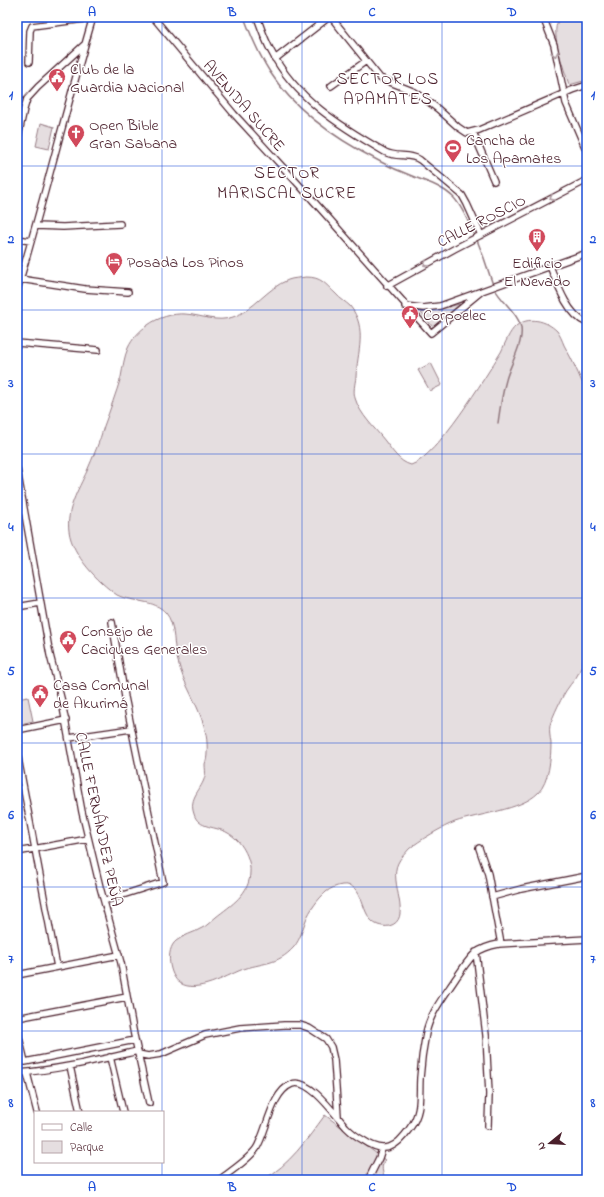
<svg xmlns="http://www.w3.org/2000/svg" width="604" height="1197" font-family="'Indie Flower',sans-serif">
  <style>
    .green { fill: #e5dee0; stroke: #987e86 }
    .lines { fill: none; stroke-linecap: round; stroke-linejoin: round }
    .stream { stroke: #91787e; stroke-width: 1.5 }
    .minor-casing { stroke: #4a1f2b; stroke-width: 8 }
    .minor { stroke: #fff; stroke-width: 5.5 }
    .oneway { stroke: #ae9aa0 }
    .grid { fill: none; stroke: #1d4ed8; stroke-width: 1; stroke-opacity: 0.55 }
    .labels { text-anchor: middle; stroke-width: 3; stroke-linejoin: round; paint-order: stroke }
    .poi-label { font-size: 16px; fill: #4a1f2b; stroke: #fff; text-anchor: start }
    .street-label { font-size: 16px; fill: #4a1f2b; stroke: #fff }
    .neighbourhood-label { font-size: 17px; letter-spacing: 1px; fill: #4a1f2b; stroke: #fff }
    .neatline { fill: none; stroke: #1d4ed8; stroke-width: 1.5 }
    .grid-label { font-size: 13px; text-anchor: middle; font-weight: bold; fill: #1d4ed8 }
  </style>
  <rect width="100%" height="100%" fill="#fff"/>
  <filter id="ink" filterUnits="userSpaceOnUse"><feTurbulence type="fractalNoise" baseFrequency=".025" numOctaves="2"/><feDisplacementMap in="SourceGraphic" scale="8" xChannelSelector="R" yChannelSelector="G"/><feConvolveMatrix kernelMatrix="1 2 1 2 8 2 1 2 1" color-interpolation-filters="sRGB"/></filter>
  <g filter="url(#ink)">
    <path class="green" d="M561 17H587V80L569 85C565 70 547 29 561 17Z
      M41 123 54 127 49 149 36 146Z
      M306 277C322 277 325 284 336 294 340 299 346 302 350 306 368 328 357 353 356 377 355 384 353 391 355 398 360 415 375 428 385 441 392 450 399 462 411 465 437 457 485 377 501 352 505 344 509 332 516 326 528 316 546 320 557 331 560 335 562 340 564 345 573 361 580 377 587 394V645C584 655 583 665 578 674 576 679 571 683 568 688 563 694 552 718 550 725 549 731 550 737 551 743 551 758 549 782 538 793 521 810 478 814 455 822 444 826 418 841 409 849 406 853 400 858 398 863 388 882 414 920 389 926 385 927 382 926 378 925 359 918 366 882 342 885 336 886 331 888 326 892 318 899 310 910 306 920 302 930 301 938 294 947 277 966 262 962 241 970 226 976 197 994 180 983 169 976 165 950 176 941 183 935 194 933 202 928 207 926 211 921 216 917 231 905 250 894 250 872 251 858 241 840 228 833 217 826 198 829 194 814 188 797 202 790 205 776 206 772 205 769 205 764 206 761 207 757 207 753 209 729 197 707 187 686 182 676 178 663 176 653 173 640 175 624 166 613 154 599 133 603 117 595 98 582 72 555 69 531 66 510 78 490 87 471 93 457 100 441 104 426 110 410 116 393 121 377 123 367 124 357 128 348 132 339 140 330 148 325 157 318 173 313 185 314 201 315 217 323 233 317 254 310 267 288 288 280 293 278 300 278 306 277Z
      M460 304 433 327 421 313Z
      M431 363 442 385 430 391 418 370Z
      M28 697 33 721 17 725V699Z
      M325 1115 385 1160C380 1166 383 1173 385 1180H263C290 1164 306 1141 325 1115Z"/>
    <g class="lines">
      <path class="stream" d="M244 17C251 36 259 55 270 72 295 111 338 140 379 161 390 167 401 172 412 176 426 182 442 186 453 197 463 207 469 224 475 237
        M477 240 484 258 493 285
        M495 289C501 301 516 311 520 324 526 340 510 364 506 380 502 394 500 408 498 423"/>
      <defs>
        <path id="minor" d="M153 17 234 114 301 187 431 333 482 291
          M257 17C261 28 265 40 271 51 295 98 340 126 385 152 396 158 411 153 420 160L462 195 467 204 481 235
          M331 17 380 78 415 92 424 98 438 109 458 127 467 133 479 130 572 90 587 85
          M543 17 554 45 566 103 587 152
          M17 18 19 17
          M275 59 329 17
          M29 62 30 31 32 26 92 18
          M331 86 366 61
          M473 132 494 181
          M17 142 24 109 27 99 38 87 85 44
          M36 226 63 227 120 224
          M17 239 31 241
          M550 266C557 284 568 316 587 323
          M20 279 85 289 128 292
          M387 286 454 249 587 180
          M17 290C44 200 66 108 93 17
          M405 306 423 308 440 306 587 253
          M17 343 98 350
          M17 469 50 655 62 702 82 812 100 887 121 963 134 1035 149 1103
          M17 607 40 603
          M17 730 66 720
          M69 738 131 729
          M17 752 57 967
          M479 848 488 874 501 944
          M17 852 88 839
          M492 897 521 889 587 876
          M104 901 163 882 125 697 112 622
          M476 952 486 1035 489 1094 488 1126
          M17 975 119 955
          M17 1018 127 997
          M17 1029 25 1062 135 1040
          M138 1054 148 1056 161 1054 205 1035 240 1028 284 1025H300L309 1028 326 1039 331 1047 334 1060 338 1116
          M110 1057 123 1112
          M70 1066 80 1112
          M17 1073C58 1070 98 1060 138 1051
          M27 1073 37 1112
          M219 1180C231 1171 247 1161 256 1149 267 1132 271 1092 292 1084 309 1077 336 1116 346 1127 351 1132 357 1137 363 1140 385 1155 396 1148 410 1128 422 1112 419 1097 420 1078 421 1063 423 1048 426 1033 430 1013 445 995 456 978 471 957 473 949 499 944L587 939
          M368 1180 379 1158 382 1149"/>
      </defs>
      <use href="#minor" class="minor-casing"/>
      <use href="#minor" class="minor"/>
    </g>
    <defs><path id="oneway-chevron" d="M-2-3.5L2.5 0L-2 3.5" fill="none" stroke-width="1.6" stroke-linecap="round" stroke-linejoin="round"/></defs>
    <g class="oneway">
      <use href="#oneway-chevron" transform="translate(555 54) rotate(78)"/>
      <use href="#oneway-chevron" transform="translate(552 198) rotate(153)"/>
      <use href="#oneway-chevron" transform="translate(426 264) rotate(151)"/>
    </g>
  </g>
  <path class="grid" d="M162 17V1112M302 17V1180M442 17V1180M17 166H587M17 310H587M17 454H587M17 598H587M17 743H587M17 887H587M17 1031H587M162 1162V1180"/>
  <defs>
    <symbol id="civic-pin" viewBox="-11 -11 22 30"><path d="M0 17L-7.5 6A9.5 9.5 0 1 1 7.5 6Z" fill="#d1495b" stroke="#fff"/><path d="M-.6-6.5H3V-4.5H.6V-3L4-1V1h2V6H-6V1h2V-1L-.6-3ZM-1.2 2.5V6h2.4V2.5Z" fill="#fff"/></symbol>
    <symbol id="church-pin" viewBox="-11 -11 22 30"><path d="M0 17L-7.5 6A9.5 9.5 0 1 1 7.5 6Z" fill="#d1495b" stroke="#fff"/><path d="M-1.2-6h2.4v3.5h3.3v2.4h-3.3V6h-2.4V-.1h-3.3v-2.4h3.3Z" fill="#fff"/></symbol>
    <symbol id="stadium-pin" viewBox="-11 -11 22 30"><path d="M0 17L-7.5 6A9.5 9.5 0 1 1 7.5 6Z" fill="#d1495b" stroke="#fff"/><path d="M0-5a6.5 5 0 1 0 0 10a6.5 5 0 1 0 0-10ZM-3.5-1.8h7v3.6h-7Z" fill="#fff"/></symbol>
    <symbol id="building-pin" viewBox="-11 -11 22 30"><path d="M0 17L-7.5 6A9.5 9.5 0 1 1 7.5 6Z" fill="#d1495b" stroke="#fff"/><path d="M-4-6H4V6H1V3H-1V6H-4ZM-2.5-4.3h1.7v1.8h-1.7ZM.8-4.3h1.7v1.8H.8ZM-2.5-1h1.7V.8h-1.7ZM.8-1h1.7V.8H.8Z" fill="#fff"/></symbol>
    <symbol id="hotel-pin" viewBox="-11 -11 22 30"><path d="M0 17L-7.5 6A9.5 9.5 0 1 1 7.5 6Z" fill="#d1495b" stroke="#fff"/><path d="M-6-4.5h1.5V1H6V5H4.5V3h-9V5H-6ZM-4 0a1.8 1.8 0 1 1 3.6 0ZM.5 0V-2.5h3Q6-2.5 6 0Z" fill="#fff"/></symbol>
  </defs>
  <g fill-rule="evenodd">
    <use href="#civic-pin" x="47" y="67" width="20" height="27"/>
    <use href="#church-pin" x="66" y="123" width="20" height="27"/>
    <use href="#stadium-pin" x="443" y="138" width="20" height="27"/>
    <use href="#building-pin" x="527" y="227" width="20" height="27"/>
    <use href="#hotel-pin" x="104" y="251" width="20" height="27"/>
    <use href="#civic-pin" x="400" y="304" width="20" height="27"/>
    <use href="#civic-pin" x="58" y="629" width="20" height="27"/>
    <use href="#civic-pin" x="30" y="683" width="20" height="27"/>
  </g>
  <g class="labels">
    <g class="poi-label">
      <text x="70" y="74">Club de la<tspan x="70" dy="18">Guardia Nacional</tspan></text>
      <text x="89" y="130">Open Bible<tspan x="89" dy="18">Gran Sabana</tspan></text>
      <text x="466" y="145">Cancha de<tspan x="466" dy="18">Los Apamates</tspan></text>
      <text x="127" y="267">Posada Los Pinos</text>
      <text x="537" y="268" text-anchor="middle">Edificio<tspan x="537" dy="18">El Nevado</tspan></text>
      <text x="423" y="320">Corpoelec</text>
      <text x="81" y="636">Consejo de<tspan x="81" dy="18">Caciques Generales</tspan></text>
      <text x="53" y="690">Casa Comunal<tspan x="53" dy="18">de Akurimá</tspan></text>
    </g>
    <g class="street-label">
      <text transform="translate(245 105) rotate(49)" y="6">AVENIDA SUCRE</text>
      <text transform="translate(481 220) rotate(-27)" y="6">CALLE ROSCIO</text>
      <text transform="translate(100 819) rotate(78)" y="6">CALLE FERNÁNDEZ PEÑA</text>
    </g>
    <g class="neighbourhood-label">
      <text x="388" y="84">SECTOR LOS<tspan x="388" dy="20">APAMATES</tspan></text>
      <text x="287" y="178">SECTOR<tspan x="287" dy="20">MARISCAL SUCRE</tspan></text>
    </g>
  </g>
  <rect width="604" height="1197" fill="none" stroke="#fff" stroke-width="44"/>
  <rect x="34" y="1111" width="130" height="52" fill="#ffffff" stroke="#b7a5aa"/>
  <rect x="42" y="1124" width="20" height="6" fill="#ffffff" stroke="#b7a5aa"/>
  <text x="70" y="1131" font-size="12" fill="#4a1f2b">Calle</text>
  <rect x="42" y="1141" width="20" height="12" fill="#e5dee0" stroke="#b7a5aa"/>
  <text x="70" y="1151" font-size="12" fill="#4a1f2b">Parque</text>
  <g transform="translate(550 1143) rotate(252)" stroke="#ffffff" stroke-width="3" paint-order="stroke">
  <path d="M0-3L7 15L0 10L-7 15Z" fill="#4a1f2b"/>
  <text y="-6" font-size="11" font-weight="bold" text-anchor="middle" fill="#4a1f2b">N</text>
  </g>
  <rect x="22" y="22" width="560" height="1153" class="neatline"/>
  <g class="grid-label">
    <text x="92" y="16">A</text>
    <text x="232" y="16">B</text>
    <text x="372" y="16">C</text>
    <text x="512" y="16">D</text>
    <text x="11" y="99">1</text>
    <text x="593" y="99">1</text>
    <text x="11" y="243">2</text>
    <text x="593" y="243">2</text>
    <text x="11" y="387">3</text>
    <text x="593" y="387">3</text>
    <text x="11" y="531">4</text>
    <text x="593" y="531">4</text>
    <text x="11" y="675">5</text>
    <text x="593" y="675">5</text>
    <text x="11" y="819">6</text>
    <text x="593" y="819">6</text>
    <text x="11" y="963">7</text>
    <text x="593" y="963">7</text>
    <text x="11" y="1107">8</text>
    <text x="593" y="1107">8</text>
    <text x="92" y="1191">A</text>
    <text x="232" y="1191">B</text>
    <text x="372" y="1191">C</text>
    <text x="512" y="1191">D</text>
  </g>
</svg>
